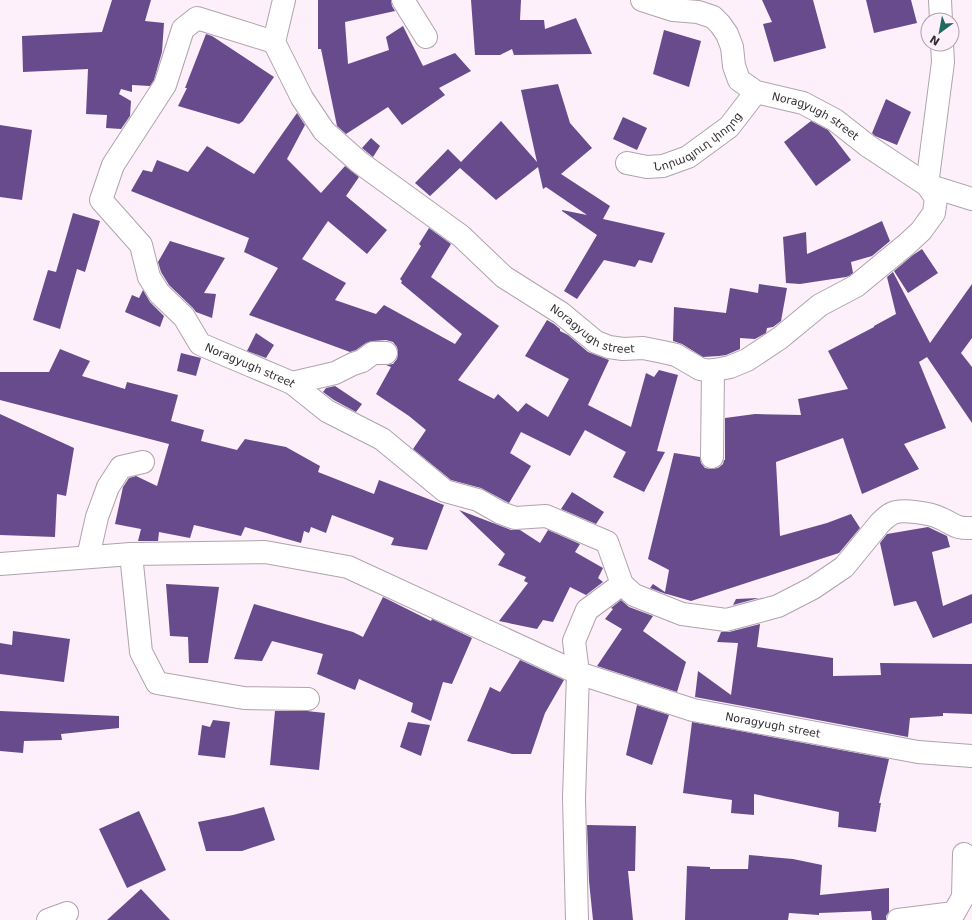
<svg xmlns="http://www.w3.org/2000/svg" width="972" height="920" font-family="'DejaVu Sans','Noto Sans Armenian',sans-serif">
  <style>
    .building { fill: #674b8d }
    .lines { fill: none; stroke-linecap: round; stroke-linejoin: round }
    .minor-casing { stroke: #afa3ad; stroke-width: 24 }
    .minor { stroke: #fff; stroke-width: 22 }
    .labels { text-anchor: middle; stroke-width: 4; stroke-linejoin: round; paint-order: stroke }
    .street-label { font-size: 11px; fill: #332e32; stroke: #fdf0fa }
  </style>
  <rect width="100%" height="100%" fill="#fdf0fa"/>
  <path class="building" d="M112 0H151L145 21 164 23 162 52 154 80 150 86 132 85V92L121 89 119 94 131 101 130 116 121 129 106 128 107 115 86 114 88 69 23 72 22 36 102 32Z
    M318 0H391L392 6 395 11 345 22 348 64 389 50 386 37 403 26 423 66 455 53 471 71 439 88 445 95 402 125 388 107 346 134 337 126 321 49H318Z
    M471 0H521L520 20H544L545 29 576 18 592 54 514 55 512 49 500 55H475Z
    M762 0H813L826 48 774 62 763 24 772 22Z
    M866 0H911L917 23 874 33Z
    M664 30 701 41 689 87 653 74Z
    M206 34 212 36 274 77 243 121 239 124 178 106 187 88H185Z
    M558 84 570 123 592 148 561 174 610 206 603 219 665 233 652 263 639 260 635 267 604 260 577 299 564 291 597 235 562 211V210L587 215 546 187 543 189 538 167 496 200 460 168 430 196 415 183 448 149 461 162 501 121 537 162 521 90Z
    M886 99 911 112 897 145 875 136 872 133Z
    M297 113 305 125 287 159 321 193 345 166 359 177 346 196 387 230 367 254 328 221 302 259 346 283 335 300 376 314 384 305 455 344 462 334 401 283 402 281 400 279 421 246 419 244 429 228 451 244 431 277 499 326 458 380 494 399 498 394 518 412 526 403 548 417 569 379 525 356 547 320 554 324 560 329V331L568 335 588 352 609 360 588 405 631 427 646 373 654 377 659 370 678 375 657 451 665 452 644 492 613 477 626 452 585 430 570 456 521 432 510 453 531 466 509 503 481 488 451 480 413 449 426 430 409 416 376 394 391 367 386 365 393 364 397 359 398 353 397 347 393 342 386 340 373 341 366 343 356 350 350 352 249 315 278 268 244 252 249 238 131 191 143 170 152 172 157 160 188 172 207 146 254 174Z
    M623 117 647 128 637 150 613 139Z
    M811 121 828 130 851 160 816 186 784 142Z
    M0 125 32 130 22 200 0 197Z
    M371 138 380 146 373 157 362 148Z
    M73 213 100 221 85 272 77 269 60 329 33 320 48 270 56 272Z
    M882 221 890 241 872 256 851 262 853 273 849 276 846 277 800 284 786 283 783 237 806 232 807 254 852 235Z
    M170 241 225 258 204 293 216 294 212 318 196 312 193 308 169 285 161 272 158 262Z
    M922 249 938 273 908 293 894 271 913 255Z
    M893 272 930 343 972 284V338L961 353 972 367V423L927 357 919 362 946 428 904 444 919 469 862 494 843 438 776 462 780 536 827 523 851 514 860 528 839 553 691 601 667 594H666L650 588 653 584 665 592 669 570 648 559 674 453 700 457 701 463 705 468 711 469 718 468 723 464 724 460H725V418L755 414 801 415 798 399 848 389 828 351 874 327V326L896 314 887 277Z
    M759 284 787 288 781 321 773 327 767 328 766 333 755 339 740 338V349L726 355 719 356 703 357 682 344 673 341 674 307 726 313 730 288 758 293Z
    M143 290 150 302 164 316 160 327 125 312 132 295 139 298Z
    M256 333 274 345 266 358 247 351Z
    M60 349 90 361 82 376 125 389 127 382 178 395 171 421 204 430 201 441 237 450 245 439 286 447 320 466 318 472 374 494 379 480 444 505 427 550 391 545 394 538 332 515 326 533 311 527 309 533 304 531 301 543 245 527 241 536 194 525 190 538 159 532 158 541H138L141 529 115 524 123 487 129 478 136 476 157 486 169 444 0 400V372H49Z
    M181 353 201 358 196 376 177 371Z
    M335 386 362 404 356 412 334 400 323 392 326 388Z
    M0 414 74 448 66 496 57 494 55 537 0 535Z
    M572 492 604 512 596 524 561 509Z
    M459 510 511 530H520L540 543 548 530 580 544 575 552 603 568 598 578 603 582 586 595 570 587 553 622 543 620 537 629 499 621 528 583 524 581 526 577 498 565 505 554Z
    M928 527 947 536 950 547 932 552 943 606 972 594V623L933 638 916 601 894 606 880 543 887 534Z
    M166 584 219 587 208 663H189L188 637 170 636Z
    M383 597 431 621 432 619 472 638 452 684 443 682 431 721 411 712 413 703 359 679 355 690 317 674 323 654 272 641 262 661 234 659 254 604 353 632 363 637Z
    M759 598 733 605 736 599Z
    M621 600 629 607 653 616 643 631 686 662 677 692 597 666 622 629 605 619 613 609 611 608Z
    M760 624 757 647 833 658V676L881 675 880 663 972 664V714L943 713V716L910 718 908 737 695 697 698 671 731 695 738 643 717 642 721 632H729Z
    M13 631 70 639 64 682 0 674V643L12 645Z
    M520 660 564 680 545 713 531 754H512L467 741 490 687 500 692Z
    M637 705 669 715 652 765 626 755Z
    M0 711 119 716V728L61 734 62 740 24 741 23 753 0 751Z
    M275 711H307L325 713 319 770 270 765Z
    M213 720 230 722 225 758 198 755 202 725 210 727Z
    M408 722 430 725 421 756 400 747Z
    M692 722 889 759 879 803H881L876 832 838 827 839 812 754 794V815L731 813 732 800 683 793Z
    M264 807 275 840 242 851H206L198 822 233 815Z
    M139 811 166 870 127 888 99 829Z
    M587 825 636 826 635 871H628L633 920H593L589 881Z
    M749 855 793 859 822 865 820 895 889 888V912L886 916V920H872L871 911 819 913V915L789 913 788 920H685L687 866 710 867V869H748Z
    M141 889 170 920H107Z"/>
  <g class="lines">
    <defs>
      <g id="minor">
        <path id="s1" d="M284 0 274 42 302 98 324 131 359 162 461 236 504 277 561 313 596 342 609 347 623 349 643 348 663 352 676 355 700 369 710 371 730 367 747 360 780 338 820 305 856 286 907 244 921 231 934 213 936 198 927 185 943 62 942 44"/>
        <path d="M403 0 426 37"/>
        <path id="s2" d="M642 0 673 10 698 12 713 17 720 24 727 34 732 47 734 66 739 80 756 92 803 103 835 120 868 146 927 185 972 199"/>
        <path d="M940 0 941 20"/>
        <path id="s3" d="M274 42 197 18 183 29 165 85 113 165 101 200 141 245 149 277 159 293 184 317 200 344 292 383 327 411 382 439 445 491 478 500 501 513 515 518 546 516 607 542 622 584 634 595 682 614 726 620 778 606 813 588 844 567 880 523C884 519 888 515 893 513 902 509 930 513 940 518 954 524 955 529 972 528"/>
        <path id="s4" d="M627 163 647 167 663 166 688 157 729 127 756 92"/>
        <path d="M292 383 335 373 353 364 362 361 373 353H386"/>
        <path d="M712 457 713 370"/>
        <path d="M131 554 141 652 157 683 244 698 308 699"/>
        <path d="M88 557 97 517 108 487 121 467 143 462"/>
        <path id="s5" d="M0 564 131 554 265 552 348 567 578 673 693 710 918 752 972 756"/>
        <path d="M48 920 67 913"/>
        <path d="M577 920 574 798 578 673 574 641 587 610 622 584"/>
        <path d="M898 920 954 913 963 897 964 854"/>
      </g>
    </defs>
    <use href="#minor" class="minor-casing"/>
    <use href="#minor" class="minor"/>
  </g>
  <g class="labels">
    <g class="street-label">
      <text dy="4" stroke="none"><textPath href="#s2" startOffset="229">Noragyugh street</textPath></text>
      <text dy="4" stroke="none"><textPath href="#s4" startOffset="79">Նորագյուղ փողոց</textPath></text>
      <text dy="4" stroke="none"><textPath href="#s1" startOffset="482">Noragyugh street</textPath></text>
      <text dy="4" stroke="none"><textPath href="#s3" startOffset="522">Noragyugh street</textPath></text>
      <text dy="4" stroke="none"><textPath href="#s5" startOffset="805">Noragyugh street</textPath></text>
    </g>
  </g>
  <g transform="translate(940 32) rotate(212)"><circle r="19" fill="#fdf0fa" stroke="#aca2aa"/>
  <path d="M0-3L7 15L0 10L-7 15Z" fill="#206962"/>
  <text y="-6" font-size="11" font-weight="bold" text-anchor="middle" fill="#332e32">N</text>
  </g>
</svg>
